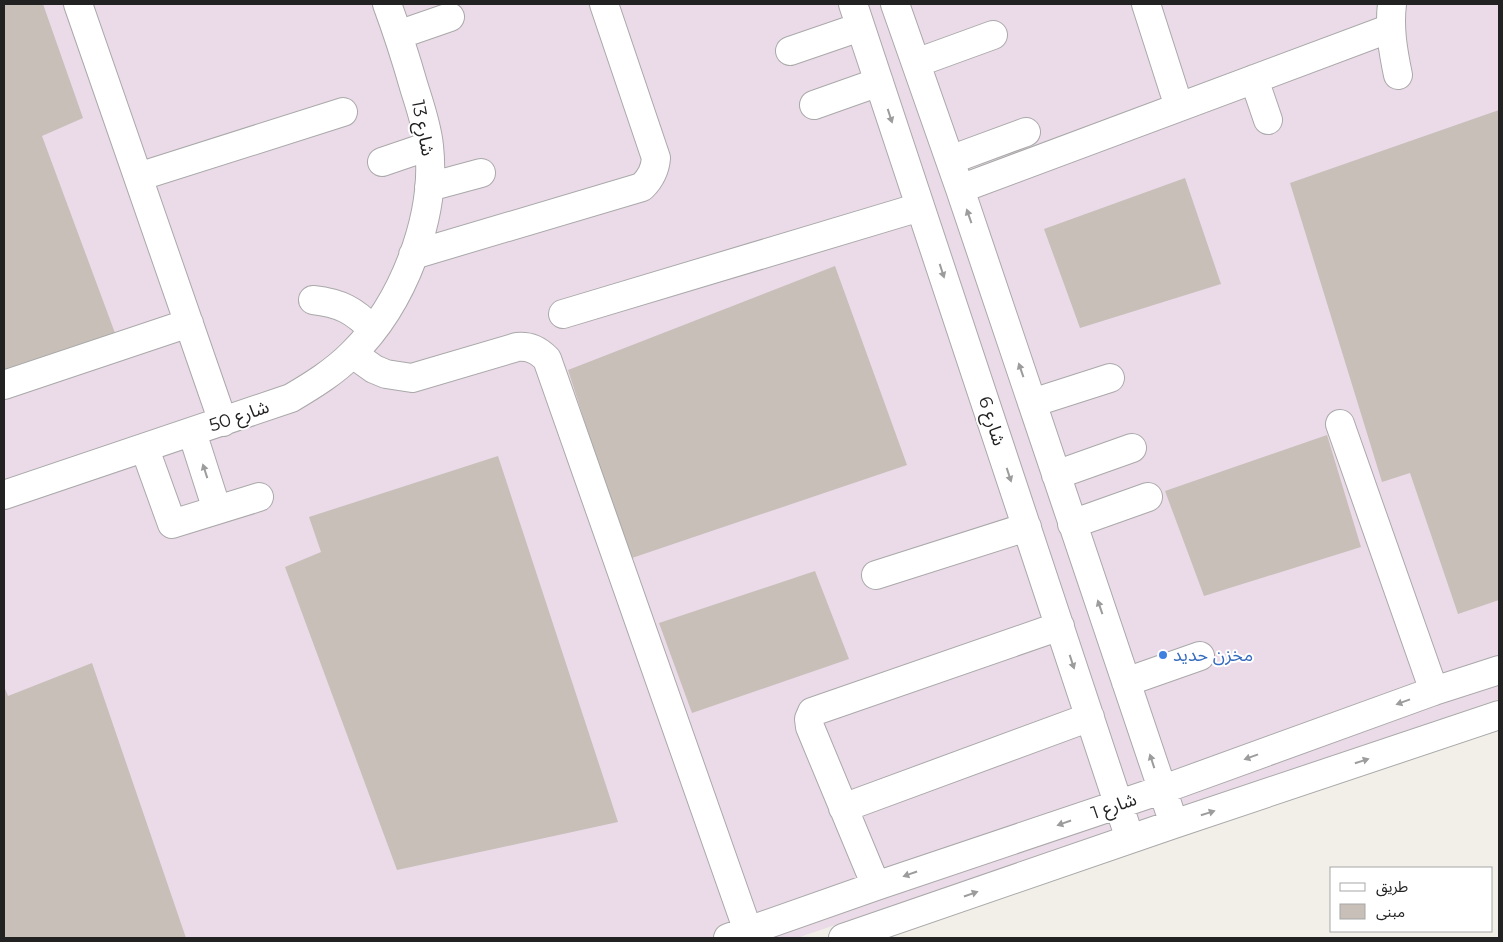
<svg xmlns="http://www.w3.org/2000/svg" width="1503" height="942" font-family="Montserrat,'Noto Sans Arabic',sans-serif">
  <style>
    .industrial { fill: #ebdbe8 }
    .building { fill: #c7bfb8 }
    .lines { fill: none; stroke-linecap: round; stroke-linejoin: round }
    .minor-casing { stroke: #a9a9a9; stroke-width: 30 }
    .minor { stroke: #fff; stroke-width: 28 }
    .oneway { fill: #9c9c9c }
    .shop-dot { fill: #3f7fe0; stroke: #fff; stroke-width: 2 }
    .labels { text-anchor: middle; stroke-width: 4; stroke-linejoin: round; paint-order: stroke }
    .street-label { font-size: 18px; fill: #222; stroke: #fff }
    .shop-label { font-size: 18px; fill: #366cbe; stroke: #fff; text-anchor: start }
  </style>
  <rect width="100%" height="100%" fill="#f2efe9"/>
  <path class="industrial" d="M4 4H1499V699L797 938H4Z"/>
  <path class="building" d="M4 4H43L83 118 42 136 115 333 4 371Z
    M1499 110V600L1458 614 1410 473 1382 482 1290 183Z
    M1185 178 1221 284 1080 328 1044 229Z
    M835 266 907 465 629 559 568 370Z
    M1327 435 1361 547 1204 596 1165 491Z
    M498 456 618 822 397 870 285 567 321 552 309 517Z
    M815 571 849 659 692 713 659 623Z
    M92 663 186 938H4V686L8 696Z"/>
  <g class="lines">
    <defs>
      <path id="minor" d="M78 4 223 422
        M853 4 1130 839
        M895 4 960 189 1174 824
        M1146 4 1179 107
        M1392 4C1389 28 1393 51 1398 75
        M398 35 450 17
        M790 51 860 27
        M916 63 993 35
        M1254 79 1268 120
        M814 105 879 82
        M950 160 1026 132
        M382 162 429 146
        M138 177 343 112
        M429 187 481 173
        M960 189 1391 28
        M413 255 642 187C651 178 655 170 656 158L604 4
        M313 300C340 303 354 310 373 330
        M563 314 920 207
        M353 354 374 369 386 374 412 378 517 347C530 346 538 350 547 359L748 931
        M4 385 189 323
        M1032 403 1110 378
        M1340 424 1434 691
        M192 432 217 510
        M145 449 172 524 259 497
        M1056 475 1132 448
        M4 495 291 398C313 385 334 372 352 354 403 304 437 217 429 146 427 126 420 106 414 87 406 59 397 31 387 4
        M1072 524 1148 497
        M876 575 1027 527
        M1126 682 1200 656
        M843 808 1090 717
        M876 886 810 727 809 719 812 712 1060 626
        M728 938 876 886 1161 790 1434 691 1499 670
        M843 938 1174 824 1499 715"/>
    </defs>
    <use href="#minor" class="minor-casing"/>
    <use href="#minor" class="minor"/>
  </g>
  <defs><path id="oneway-solid" d="M-6-.8H1V-3.2L6.5 0L1 3.2V.8H-6Z" transform="scale(1.25)"/></defs>
  <g class="oneway">
    <use href="#oneway-solid" transform="translate(890 116) rotate(72)"/>
    <use href="#oneway-solid" transform="translate(969 216) rotate(-109)"/>
    <use href="#oneway-solid" transform="translate(942 271) rotate(72)"/>
    <use href="#oneway-solid" transform="translate(1021 370) rotate(-109)"/>
    <use href="#oneway-solid" transform="translate(205 471) rotate(-108)"/>
    <use href="#oneway-solid" transform="translate(1009 475) rotate(72)"/>
    <use href="#oneway-solid" transform="translate(1100 607) rotate(-109)"/>
    <use href="#oneway-solid" transform="translate(1072 662) rotate(72)"/>
    <use href="#oneway-solid" transform="translate(1403 702) rotate(160)"/>
    <use href="#oneway-solid" transform="translate(1251 757) rotate(160)"/>
    <use href="#oneway-solid" transform="translate(1152 761) rotate(-108)"/>
    <use href="#oneway-solid" transform="translate(1362 761) rotate(-18)"/>
    <use href="#oneway-solid" transform="translate(1208 813) rotate(-18)"/>
    <use href="#oneway-solid" transform="translate(1064 823) rotate(161)"/>
    <use href="#oneway-solid" transform="translate(910 874) rotate(161)"/>
    <use href="#oneway-solid" transform="translate(971 894) rotate(-19)"/>
  </g>
  <circle class="shop-dot" cx="1163" cy="655" r="5"/>
  <g class="labels">
    <g class="street-label">
      <text transform="translate(423 128) rotate(79)" y="6">شارع 13</text>
      <text transform="translate(239 416) rotate(-19)" y="6">شارع 50</text>
      <text transform="translate(992 421) rotate(72)" y="6">شارع 6</text>
      <text transform="translate(1114 806) rotate(-19)" y="6">شارع 1</text>
    </g>
    <g class="shop-label">
      <text x="1173" y="661">مخزن حديد</text>
    </g>
  </g>
  <rect width="1503" height="942" fill="none" stroke="#222222" stroke-width="10"/>
  <rect x="1330" y="867" width="162" height="65" fill="#ffffff" stroke="#a7a7a7"/>
  <rect x="1340" y="883" width="25" height="8" fill="#ffffff" stroke="#a7a7a7"/>
  <text x="1376" y="892" font-size="15" fill="#222222">طريق</text>
  <rect x="1340" y="904" width="25" height="15" fill="#c7bfb8" stroke="#a7a7a7"/>
  <text x="1376" y="917" font-size="15" fill="#222222">مبنى</text>
</svg>
